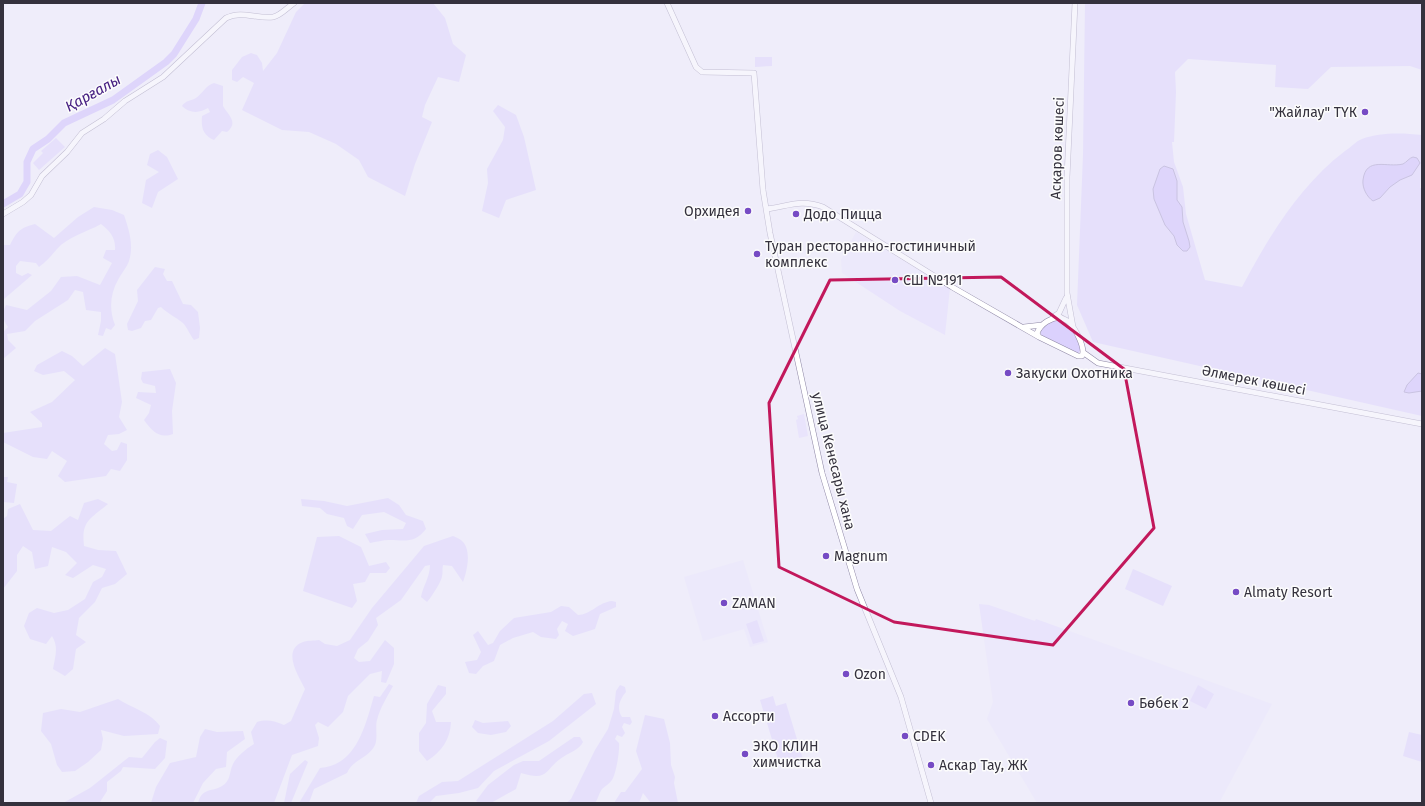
<svg xmlns="http://www.w3.org/2000/svg" width="1425" height="806" font-family="'Fira Sans',sans-serif">
  <style>
    .built { fill: #e9e4fc }
    .green { fill: #dbd1fd }
    .water { fill: #c9b8fd; stroke: #9c90c3 }
    .lines { fill: none; stroke-linecap: round; stroke-linejoin: round }
    .river { stroke: #c9b8fd; stroke-width: 7 }
    .tertiary-casing { stroke: #8f88a6; stroke-width: 6 }
    .tertiary { stroke: #fff; stroke-width: 5 }
    .marked { fill: none; stroke: #c2185b; stroke-width: 3; stroke-linejoin: round }
    .poi-dot { fill: #764bc4; stroke: #fcfcfc; stroke-width: 1.5 }
    .labels { text-anchor: middle; stroke-width: 3; stroke-linejoin: round; paint-order: stroke }
    .poi-label { font-size: 14px; fill: #34313d; stroke: #fcfcfc; text-anchor: start }
    .street-label { font-size: 14px; fill: #34313d; stroke: #fcfcfc }
    .water-label { font-size: 15px; font-style: italic; fill: #472082; stroke: #fcfcfc }
  </style>
  <rect width="100%" height="100%" fill="#efedfa"/>
  <path class="built" d="M856 232 950 288 945 335 900 311 842 273 841 260Z
    M804 414 808 436 799 438 796 420 798 419 797 416Z
    M743 560 768 642 750 647 744 629 703 641 684 577Z
    M979 604 989 605 1035 621 1036 619 1272 704 1219 803H1037L987 719 993 702Z"/>
  <path class="green" d="M305 3H433L445 18 453 44 466 55 459 82 438 77 425 105 422 117 432 122 415 164 405 196 368 177 359 160 336 144 309 132 282 130 242 110 254 83 243 77 237 82 232 80V70L242 57 251 53 257 55 262 63 263 71 277 53 296 12Z
    M1085 3H1422V70L1410 66 1331 67 1308 89 1275 87 1276 65 1188 59 1175 72 1176 92 1174 142H1172L1174 162 1183 187 1186 214 1205 280 1242 287C1268 238 1299 186 1345 151 1350 148 1356 141 1362 139 1380 132 1403 133 1422 135L1420 188H1422V416L1093 342 1077 305 1083 155Z
    M755 57H772V66L755 67Z
    M214 83 223 86V106C228 115 239 122 227 132L222 131 214 140C203 135 201 128 202 116L210 112 208 108C200 113 190 114 182 106 186 100 191 101 196 98 204 92 205 86 214 83Z
    M498 105 516 115 524 137 536 190 506 200 499 218 482 211 488 183 487 169 503 140 505 127 493 111Z
    M56 138 65 147 39 170 33 163 43 153 41 151Z
    M158 150 167 157 178 179 158 192 152 208 142 203 146 180 159 172 147 165 150 154Z
    M94 207 112 210 124 215C129 230 134 245 129 261 127 267 121 274 118 280 110 294 109 310 115 325L111 330 106 328 103 336 98 335 101 321V312L86 310 83 292 75 290 68 300 35 321 25 331 7 334 8 340 16 348 3 359V332L8 327C2 319 2 313 6 305L27 310 51 291 61 277 77 276 100 285 112 263 103 258 106 250H115C116 238 110 231 101 224 87 232 67 237 57 249 50 257 48 260 39 267L36 263 20 261 16 266V273L22 276 28 273 32 275 4 299 3 298V245H10C17 231 20 228 35 224L54 238 78 217Z
    M155 267 165 269 163 274 167 281H172L183 304 191 305 198 312 200 328 199 338 194 340C190 335 187 327 183 323 176 317 168 314 161 307L158 308 151 320 145 321 141 328 132 331 128 330 127 324 138 301 137 290Z
    M1061 319C1072 325 1076 338 1081 349L1078 354H1075L1041 335V329L1054 320Z
    M105 348 115 354 122 402 119 417 127 430 119 434 108 435 104 444 112 451 117 450 121 442 127 444V460L120 471 111 469 106 476 65 482 58 476 67 461 52 451 47 459 33 457 3 442V433L42 427V423L30 412 52 402 75 380 64 371 43 375 34 371 37 365 62 351 72 356 83 366Z
    M170 369 176 383 172 411 173 434C159 439 152 431 144 420L149 413 151 405 136 398 138 392 156 393 155 386 143 383 141 379 142 372Z
    M3 477H8L7 482 17 484 14 503 3 502Z
    M388 498 399 505 406 515 423 521 426 529C414 544 405 540 389 540 383 540 376 542 370 543L365 534 382 530 403 529 406 523 384 512 362 515 353 529 347 526 344 518 327 514 320 508 302 506 301 499 324 501 347 506Z
    M98 499 108 504C90 519 81 521 84 546L98 550 116 551 127 574 115 584 102 588 95 602 79 618 76 635 86 642 76 649 73 669 65 676 53 669C55 657 59 647 52 636L46 644 30 639 24 626 29 613 37 608 54 613 68 610 85 599 93 582 102 577 106 569 93 565 73 578 65 575 77 563 66 552 52 547 48 566 35 569 32 552 23 546 17 555V571L3 589V519L7 516 8 509 20 504 33 530 51 531 70 516 78 520 84 503Z
    M339 536 361 547 369 566 386 562 390 568 386 573H370L365 582 353 584 357 601 352 608 303 591 317 537Z
    M453 536C456 537 460 539 462 541 472 550 467 571 463 582L452 566 443 565C442 569 443 573 442 576 442 581 430 599 427 602L421 597C423 586 430 577 430 565L425 566 401 600 376 618 378 625 368 641 358 649 354 658 359 662 370 661 385 640 394 648V664L386 683 381 682 382 671 370 674 348 696 343 712 328 727 318 722 315 725 319 738 318 746 292 755 274 803H198C202 787 213 792 222 786 231 781 229 772 233 764 237 756 246 749 254 744L251 732 257 722C267 719 275 721 284 725L291 721 305 689C299 677 281 650 303 642 308 640 314 641 319 640L325 644 337 646 350 640 372 608 424 546Z
    M1133 569 1172 586 1163 606 1125 589Z
    M612 601 616 602V607L600 614 595 629 573 636 565 631 568 624 562 621 557 629 559 635 556 639 541 637 533 632 513 638 500 645 494 661 483 666 476 674 469 673 465 662 477 660 481 652 473 635 478 631 488 645 493 643 500 631 514 618 551 612 561 606 569 607 578 615C590 615 599 602 612 601Z
    M757 620 764 641 753 644 746 624Z
    M389 684 393 686C387 697 380 708 377 720 375 727 378 738 375 745 369 758 352 760 347 773L314 789 309 803H299L320 768C357 765 365 726 374 696L380 697Z
    M438 685 446 687V694L432 711 436 722H451C450 740 442 751 427 761L419 751V733L426 723 427 704Z
    M620 685 625 687 626 692C620 699 616 708 622 717H630L632 722 630 725 624 723 622 727 625 733 622 737 617 735 615 739 619 743C620 750 616 774 612 780 609 784 605 786 602 789 599 793 598 799 595 803H566L571 799 595 750 608 729 614 709 616 691Z
    M1198 685 1214 694 1206 709 1190 701Z
    M592 693 596 704 549 741 494 771 478 788 459 793 436 796 429 803H416L419 796 442 782 458 781 553 721 584 694Z
    M773 696 776 706 786 703 803 759 780 766 760 700Z
    M118 699C132 708 151 713 160 726L158 734 124 736 101 730 103 739 101 750 88 762 75 771 62 772 57 765 51 744 41 731 43 713 61 709 80 712Z
    M645 715 664 719 670 743 671 765 675 777 674 783 678 803H651L643 793 639 803H614L621 792H625L642 769 636 751Z
    M475 720 483 723 508 721 511 726 506 732 491 735 478 733 472 727Z
    M205 729 217 732 243 731 245 739 227 752 226 767 216 769 203 783 193 803H151L156 787 170 763 196 757 200 737Z
    M1409 732 1422 735V762L1403 756Z
    M574 737H580L583 742C579 750 570 752 563 757 544 769 550 782 521 773L516 789 491 803H479L476 801 488 785 514 765 523 761H539Z
    M160 738 167 741 165 758 155 769 123 767 121 771 107 782V791L100 802 63 803 90 788 129 757 142 758 155 742Z
    M305 760 308 762 291 803H284L290 774Z"/>
  <path class="water" d="M1413 157 1417 158 1420 163 1412 175 1400 180 1390 187 1380 198 1373 201C1367 197 1362 188 1363 180 1366 156 1387 168 1403 164 1407 162 1409 158 1413 157Z
    M1164 166 1173 169 1177 181V200L1182 207 1183 222 1189 241 1190 247 1187 251H1183L1177 245 1174 236 1165 225 1154 199 1153 189 1160 169Z
    M1418 373 1422 374V391L1409 393 1404 392 1407 385Z"/>
  <g class="lines">
    <path class="river" d="M3 204 20 194 24 187 27 182V162L33 149 48 139 64 123 113 100 166 62 174 54 196 19 202 3"/>
    <defs>
      <path id="tertiary" d="M667 3 696 67 702 72 754 73 763 190 770 233 822 473 857 589 901 697 931 803
        M767 209C789 206 801 199 823 207L952 287 1039 337
        M3 214 23 202 31 195 42 176 67 152 82 133 104 119 125 101 163 77 226 18C242 10 256 19 273 17 280 16 288 7 294 3
        M1053 317 1059 313 1066 298
        M1060 317C1063 319 1067 320 1069 322 1075 328 1086 348 1082 356H1078L1039 337 1037 333C1041 323 1051 318 1060 317Z
        M1024 327 1042 325
        M1073 327 1067 293V177L1075 3
        M1084 353 1098 363 1422 424"/>
    </defs>
    <use href="#tertiary" class="tertiary-casing"/>
    <use href="#tertiary" class="tertiary"/>
  </g>
  <path d="M0 0H1425V806H0ZM1001 277 1124 369 1154 528 1053 645 894 622 779 567 769 403 830 280Z" fill="#efedfa" fill-opacity=".55" fill-rule="evenodd"/>
  <path class="marked" d="M1001 277 1124 369 1154 528 1053 645 894 622 779 567 769 403 830 280Z"/>
  <g class="poi-dot">
    <circle cx="1365" cy="112" r="4"/>
    <circle cx="748" cy="211" r="4"/>
    <circle cx="796" cy="214" r="4"/>
    <circle cx="757" cy="254" r="4"/>
    <circle cx="895" cy="280" r="4"/>
    <circle cx="1008" cy="373" r="4"/>
    <circle cx="826" cy="556" r="4"/>
    <circle cx="1236" cy="592" r="4"/>
    <circle cx="724" cy="603" r="4"/>
    <circle cx="846" cy="674" r="4"/>
    <circle cx="1131" cy="703" r="4"/>
    <circle cx="715" cy="716" r="4"/>
    <circle cx="905" cy="736" r="4"/>
    <circle cx="745" cy="754" r="4"/>
    <circle cx="931" cy="765" r="4"/>
  </g>
  <g class="labels">
    <g class="poi-label">
      <text x="1357" y="117" text-anchor="end">"Жайлау" ТҮК</text>
      <text x="740" y="216" text-anchor="end">Орхидея</text>
      <text x="804" y="219">Додо Пицца</text>
      <text x="765" y="251">Туран ресторанно-гостиничный<tspan x="765" dy="16">комплекс</tspan></text>
      <text x="903" y="285">СШ №191</text>
      <text x="1016" y="378">Закуски Охотника</text>
      <text x="834" y="561">Magnum</text>
      <text x="1244" y="597">Almaty Resort</text>
      <text x="732" y="608">ZAMAN</text>
      <text x="854" y="679">Ozon</text>
      <text x="1139" y="708">Бөбек 2</text>
      <text x="723" y="721">Ассорти</text>
      <text x="913" y="741">CDEK</text>
      <text x="753" y="751">ЭКО КЛИН<tspan x="753" dy="16">химчистка</tspan></text>
      <text x="939" y="770">Аскар Тау, ЖК</text>
    </g>
    <g class="street-label">
      <text transform="translate(1057 148) rotate(-88)" y="5">Асқаров көшесі</text>
      <text transform="translate(1254 380) rotate(11)" y="5">Әлмерек көшесі</text>
      <text transform="translate(834 461) rotate(76)" y="5">улица Кенесары хана</text>
    </g>
    <g class="water-label">
      <text transform="translate(93 93) rotate(-29)" y="5">Қарғалы</text>
    </g>
  </g>
  <rect width="1425" height="806" fill="none" stroke="#34313d" stroke-width="8"/>
</svg>
